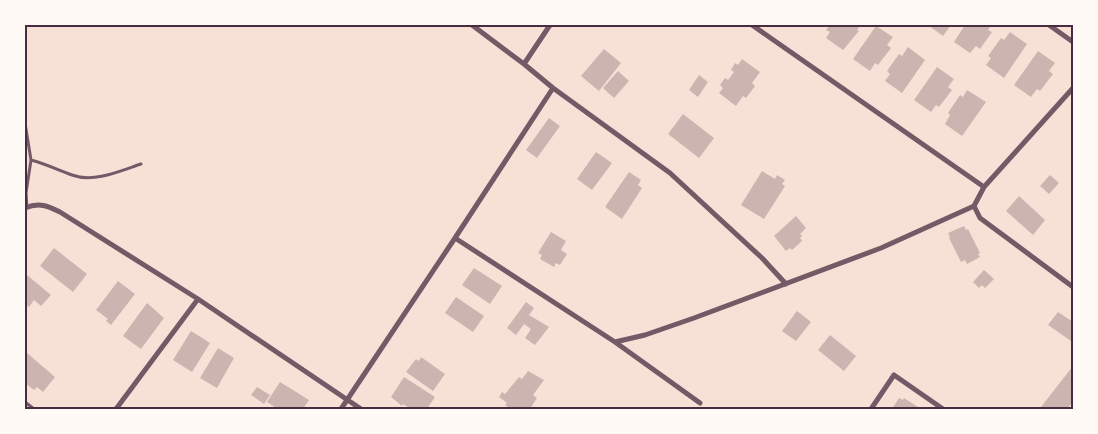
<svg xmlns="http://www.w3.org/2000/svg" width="1098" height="434" font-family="Inter,sans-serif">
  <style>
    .building { fill: #ccb4b1 }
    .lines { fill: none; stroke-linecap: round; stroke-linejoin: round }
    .service { stroke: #755966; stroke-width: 3 }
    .minor { stroke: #755966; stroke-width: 5 }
    .neatline { fill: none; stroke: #4a2c40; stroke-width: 2 }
  </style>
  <rect width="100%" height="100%" fill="#f7e1d7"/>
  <path class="building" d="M830 25 833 26 834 25H860L857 30 859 31 843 50 826 38 830 32 826 30Z
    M928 25H951L943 36Z
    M965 25H991L988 30 992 32 980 49 976 46 970 53 954 42Z
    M876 26 893 37 887 45 891 48 878 65 875 63 870 71 853 59Z
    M1010 32 1027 44 1004 78 986 65 991 58 988 56 1001 38 1004 40Z
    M908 47 925 60 902 93 885 81 890 74 887 71 899 54 902 56Z
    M604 49 621 63 599 91 581 76Z
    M1038 51 1055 63 1049 71 1053 74 1040 91 1037 89 1031 97 1014 85Z
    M742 59 760 72 752 83 755 86 746 98 743 96 736 106 719 93 723 88 720 85 725 78 728 80 734 72 731 70 735 63 738 65Z
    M937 67 954 79 948 87 952 90 939 107 936 105 931 112 914 100Z
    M618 71 629 81 614 98 603 88Z
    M699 75 708 82 698 97 689 90Z
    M967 90 986 102 962 136 945 124 950 115 948 113 960 95 963 97Z
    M683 114 714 138 699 158 668 134Z
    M549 118 560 126 537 158 526 150Z
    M596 152 612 163 592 190 577 179Z
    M762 171 775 179 777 175 785 180 782 184 785 186 764 219 741 205Z
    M629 172 641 180 638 185 642 188 622 219 605 207Z
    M1050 175 1059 183 1049 194 1040 186Z
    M1019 196 1045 220 1033 235 1006 211Z
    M796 216 806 228 800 234 802 236 800 238 802 241 792 250 790 248 786 251 774 236Z
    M964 226 966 230 968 229 980 253 978 254 980 257 967 264 965 260 961 262 949 238 950 237 948 233Z
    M551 232 566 241 561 250 567 254 560 265 556 263 554 267 540 259 542 255 538 253Z
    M54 248 87 274 73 292 40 266Z
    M474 268 502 286 490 304 462 285Z
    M984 270 994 279 985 288 982 285 979 288 973 282Z
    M27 275 51 295 41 306 34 300 29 307 25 304V277Z
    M118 281 135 294 111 325 106 321 108 319 96 310Z
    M456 297 484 316 473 332 445 313Z
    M526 302 534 308 529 315 549 327 535 345 525 338 531 329 524 324 516 335 507 328Z
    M147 303 164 318 141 349 123 336Z
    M797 311 811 322 796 341 782 331Z
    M1058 312 1073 322V338L1071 341 1048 325Z
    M191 331 210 343 192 372 173 360Z
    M830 335 856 356 844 371 818 350Z
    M218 348 234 358 217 388 200 378Z
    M27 353 55 377 43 392 37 387 34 390 25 383V356Z
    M421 357 445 374 433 391 406 372 416 359 419 361Z
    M1073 366V402L1067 409H1043L1041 407Z
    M528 371 544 380 533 395 537 398 530 409H523L520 407 519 409H511L505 405 507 403 499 397 502 392 505 394 519 377 522 379Z
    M404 377 435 397 427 409H411L403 404 402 406 391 397Z
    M280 382 309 400 303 409H278L267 402Z
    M257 387 270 395 264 404 251 395Z
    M899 398 903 400 904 398 921 409H892Z"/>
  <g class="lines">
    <path class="service" d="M25 123 31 160 26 193 27 207
      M31 160C46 164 58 170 72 175 94 183 120 171 141 164
      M25 402 34 409"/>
    <path class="minor" d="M472 25 524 64 553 88 670 173 762 258 786 284
      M752 25 984 187
      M1049 25 1073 42
      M524 64 550 25
      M974 206 984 187 1073 88
      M974 206 980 218 1073 287
      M25 208C39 202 48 206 60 212L198 299 361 409
      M455 238 615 342 700 403
      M615 342 645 335 694 318 881 248 974 206
      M116 409 198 299
      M341 409 455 238 553 88
      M871 409 894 375 943 409"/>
  </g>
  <rect width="1098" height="434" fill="none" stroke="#fffaf5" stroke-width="52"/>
  <rect x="26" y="26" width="1046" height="382" class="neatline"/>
</svg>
